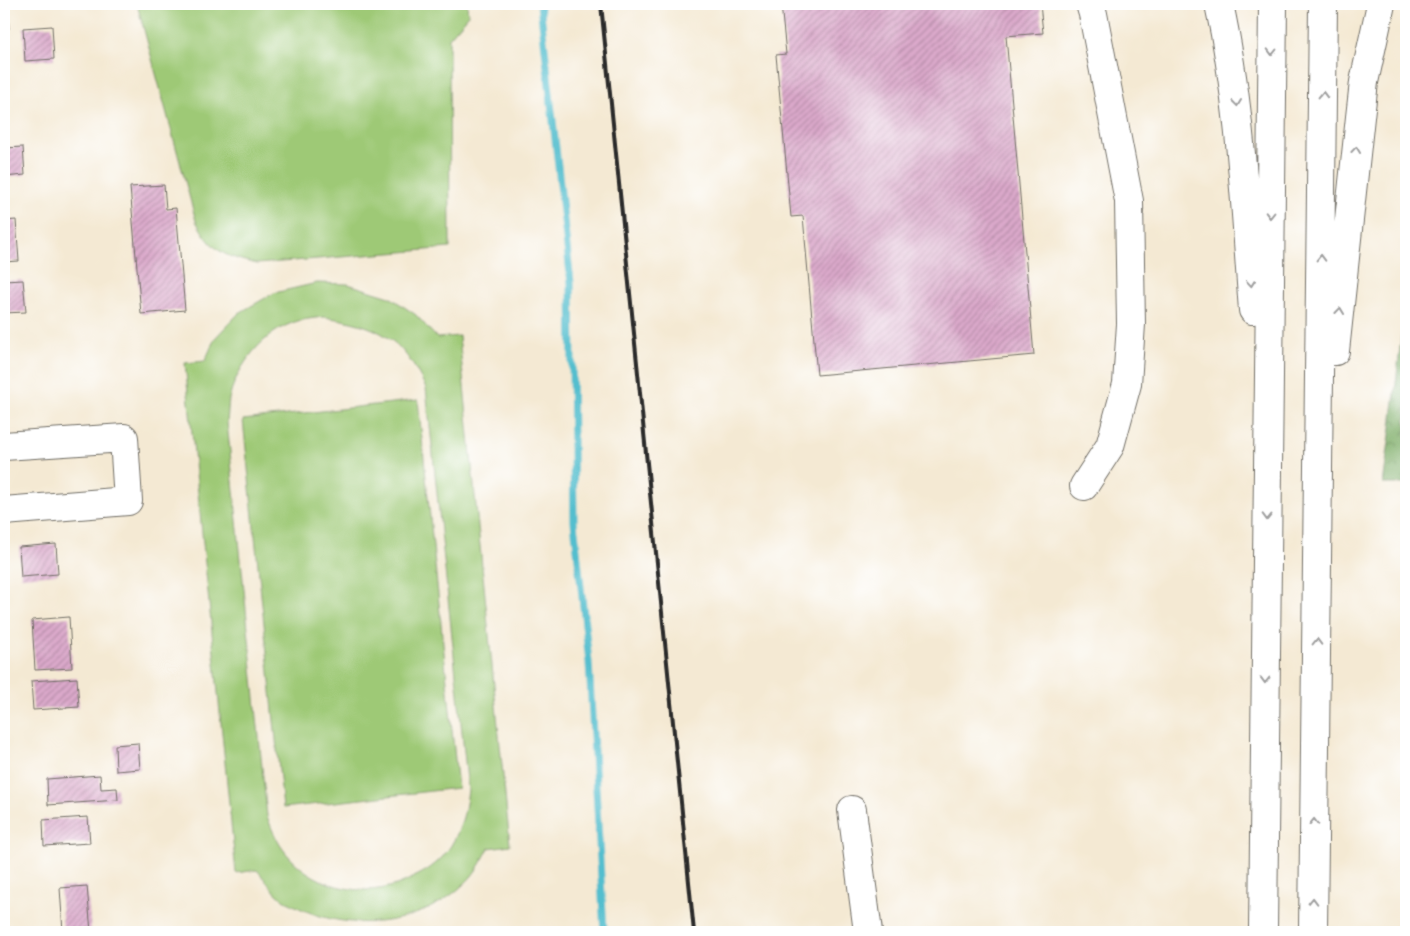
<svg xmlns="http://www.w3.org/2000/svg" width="1410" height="936" font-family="Delius,sans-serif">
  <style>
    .forest { fill: url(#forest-crowns); stroke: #546c49 }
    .green { fill: #9ec976; stroke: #647a50; fill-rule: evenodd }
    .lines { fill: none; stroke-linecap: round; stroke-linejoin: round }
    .stream { stroke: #52bece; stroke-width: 7 }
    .building { fill: url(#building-hatch) }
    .minor-casing { stroke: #716e66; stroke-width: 30 }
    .highway-casing { stroke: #716e66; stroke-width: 30 }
    .minor { stroke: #fff; stroke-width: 28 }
    .highway { stroke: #fff; stroke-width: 28 }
    .rail { stroke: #2b2b2b; stroke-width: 4 }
    .oneway { stroke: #a0a0a0 }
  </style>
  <defs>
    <pattern id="forest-crowns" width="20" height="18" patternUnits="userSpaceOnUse" patternTransform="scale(1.25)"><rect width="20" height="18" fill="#7ead67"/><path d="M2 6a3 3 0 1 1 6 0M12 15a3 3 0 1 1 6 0" fill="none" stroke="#678d55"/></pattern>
    <pattern id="building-hatch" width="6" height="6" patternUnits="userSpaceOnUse" patternTransform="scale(1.25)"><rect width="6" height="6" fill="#dba9cb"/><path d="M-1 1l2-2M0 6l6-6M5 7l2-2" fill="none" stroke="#b28aa5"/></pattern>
  </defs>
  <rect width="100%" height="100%" fill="#fff"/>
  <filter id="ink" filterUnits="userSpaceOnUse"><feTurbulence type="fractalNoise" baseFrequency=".02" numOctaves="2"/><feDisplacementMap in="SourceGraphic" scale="10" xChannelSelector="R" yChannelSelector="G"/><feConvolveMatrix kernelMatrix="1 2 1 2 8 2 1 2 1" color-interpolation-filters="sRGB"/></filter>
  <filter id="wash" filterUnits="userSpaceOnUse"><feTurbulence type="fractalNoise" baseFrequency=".0096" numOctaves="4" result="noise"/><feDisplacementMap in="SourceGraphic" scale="20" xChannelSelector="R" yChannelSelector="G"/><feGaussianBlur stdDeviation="1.12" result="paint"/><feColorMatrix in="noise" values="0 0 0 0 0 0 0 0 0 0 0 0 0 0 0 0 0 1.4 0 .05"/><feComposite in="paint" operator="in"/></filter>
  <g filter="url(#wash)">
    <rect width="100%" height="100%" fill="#f4e9d3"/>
    <path class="forest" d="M1406 294V484H1383L1391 427Z"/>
    <path class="green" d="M137 4H467L468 16 449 38 450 248 257 264C223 256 213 252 196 221Z
      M317 283 348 284 390 297 416 315 437 338 459 336 510 845 489 848C484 857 478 869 471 877 423 930 341 936 283 899 273 892 265 879 257 870L236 873 185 363 205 361 215 338 239 313 274 293ZM324 317C379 325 401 337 426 388L468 790C465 814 460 835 445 854 437 864 425 872 414 877 373 901 317 891 286 853 277 842 272 830 267 816L227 422C228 414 228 406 229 399 237 365 264 331 298 321 306 319 316 318 324 317Z
      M418 400 458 788 283 808 243 420Z"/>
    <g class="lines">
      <path class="stream" d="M540 4 571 283 574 522 589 662 604 932"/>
    </g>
    <g id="blocks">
      <path class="building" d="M781 4H1040L1043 33 1006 36 1034 355 817 375 803 216 791 217 776 55 786 54Z
        M8 13 9 29 4 30V14Z
        M52 26 54 59 25 61 23 28Z
        M23 147 25 175 4 177V148Z
        M164 185 166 209 176 208 185 310 141 314 130 187Z
        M16 220 19 261 4 262V221Z
        M23 280 26 312 4 313V281Z
        M56 544 58 574 21 577 19 547Z
        M69 617 72 668 35 670 32 620Z
        M77 678 79 707 33 710 31 681Z
        M138 743 140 769 116 771 115 745Z
        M100 775 101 789 117 788 118 800 48 805 47 779Z
        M88 817 90 843 44 846 43 820Z
        M87 886 91 932H63L60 888Z"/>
    </g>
  </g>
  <g filter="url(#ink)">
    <use href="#blocks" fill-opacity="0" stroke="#716e66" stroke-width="1"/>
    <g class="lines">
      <defs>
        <path id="minor" d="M4 446 124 438 128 501 4 511
          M1084 486 1110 446 1127 384 1131 324 1129 201 1093 14 1090 4
          M852 810 868 932"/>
        <path id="highway" d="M1219 4C1241 105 1245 207 1253 310
          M1335 351 1360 117 1364 82 1381 4
          M1263 932 1273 4
          M1313 932 1323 4"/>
      </defs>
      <use href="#minor" class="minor-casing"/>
      <use href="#highway" class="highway-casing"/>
      <use href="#minor" class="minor"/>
      <use href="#highway" class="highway"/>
      <path class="rail" d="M601 4 694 932"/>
    </g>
    <defs><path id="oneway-chevron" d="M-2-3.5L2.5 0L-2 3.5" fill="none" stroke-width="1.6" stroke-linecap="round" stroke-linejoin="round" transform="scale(1.25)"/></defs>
    <g class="oneway">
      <use href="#oneway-chevron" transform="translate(1272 52) rotate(91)"/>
      <use href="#oneway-chevron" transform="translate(1323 95) rotate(-89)"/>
      <use href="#oneway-chevron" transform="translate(1237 103) rotate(83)"/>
      <use href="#oneway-chevron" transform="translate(1356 150) rotate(-84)"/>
      <use href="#oneway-chevron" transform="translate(1270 215) rotate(91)"/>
      <use href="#oneway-chevron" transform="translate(1321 258) rotate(-89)"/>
      <use href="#oneway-chevron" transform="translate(1251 283) rotate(85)"/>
      <use href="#oneway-chevron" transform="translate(1340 311) rotate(-84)"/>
      <use href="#oneway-chevron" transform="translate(1267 517) rotate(91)"/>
      <use href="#oneway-chevron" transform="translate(1317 642) rotate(-89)"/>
      <use href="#oneway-chevron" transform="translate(1265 680) rotate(91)"/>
      <use href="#oneway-chevron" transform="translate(1314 822) rotate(-89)"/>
      <use href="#oneway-chevron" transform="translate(1313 901) rotate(-89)"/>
    </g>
  </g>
  <rect width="1410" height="936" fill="none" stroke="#fff" stroke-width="20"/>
</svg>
